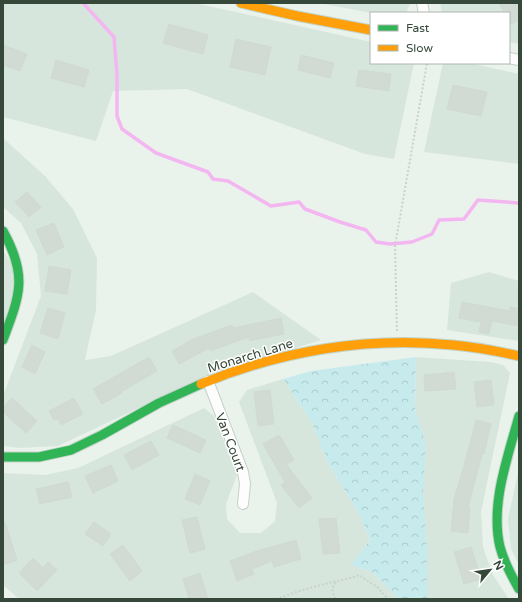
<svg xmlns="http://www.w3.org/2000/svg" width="522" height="602" font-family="'Varela Round',sans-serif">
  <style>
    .residential { fill: #d7e6dc }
    .forest { fill: url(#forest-crowns) }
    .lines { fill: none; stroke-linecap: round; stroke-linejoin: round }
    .stream { stroke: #f3b6f0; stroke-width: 3.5 }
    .building { fill: #d1dad3; stroke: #cfdad2 }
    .street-casing { stroke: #c7d0ca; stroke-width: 12 }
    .fast-casing { stroke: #c1d3c8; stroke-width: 11 }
    .slow-casing { stroke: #c1d3c8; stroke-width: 11 }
    .path { stroke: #cad2cc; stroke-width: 2; stroke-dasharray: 2 2; stroke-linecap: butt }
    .street { stroke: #fcfdfc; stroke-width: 10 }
    .fast { stroke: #30b455; stroke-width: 9 }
    .slow { stroke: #ff9f0a; stroke-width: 9 }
    .labels { text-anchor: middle; stroke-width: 3; stroke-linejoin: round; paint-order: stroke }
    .street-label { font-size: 13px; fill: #35483a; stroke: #fff }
  </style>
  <defs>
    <pattern id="forest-crowns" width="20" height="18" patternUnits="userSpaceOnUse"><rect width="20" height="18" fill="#c7ebed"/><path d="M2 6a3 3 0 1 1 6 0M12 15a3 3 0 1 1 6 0" fill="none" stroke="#accbcc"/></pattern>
  </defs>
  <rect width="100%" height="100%" fill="#eaf2ec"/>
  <path class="residential" d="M3 3H195L371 42V63H414L394 159 365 154 187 89 113 91 96 141 3 117Z
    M319 3H410V4L406 13H371Z
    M440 3H519V44L509 42V13H442Z
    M443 63H469L519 74V164L424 152Z
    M3 138 45 176 73 209 97 258 96 310 85 360 111 356 253 292 321 340 209 375 58 446 20 448 3 446V396L41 296 37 254 21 223 3 207Z
    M3 250 12 264 16 285 3 326Z
    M489 272 519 281V341L447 330 451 283Z
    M416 357 490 362 503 365 510 373 481 512 483 547 493 575 509 599H427V547L415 408Z
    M283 379 312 423 328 463 359 514 370 540 351 565 372 572 399 599H19L3 585V473L45 475 78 468 204 408 214 416 237 475 226 504 227 519 240 533H261L275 521 277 503 239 402 247 390Z
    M519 468V565L511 549 508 519Z"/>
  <path class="forest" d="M416 357 415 408 426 446 423 492 427 547V599H399L372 572 351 565 370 540 359 514 328 463 312 423 283 379 311 371Z"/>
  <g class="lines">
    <path class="stream" d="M83 3 114 37 117 74V116L122 129 156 153 208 172 213 179 228 181 271 206 299 202 305 209 340 222 366 230 376 242 390 244 412 242 432 234 439 220 464 219 478 200 519 203"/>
  </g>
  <path class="building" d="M499 3H519V20L512 24 509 19V13H505Z
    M169 24 208 35 203 54 163 43Z
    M236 39 271 47 265 75 230 67Z
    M3 45 27 54 20 71 3 65Z
    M301 55 334 63 330 78 298 70Z
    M56 60 89 70 84 87 51 78Z
    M359 70 391 74 389 91 356 86Z
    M453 85 487 92 481 116 447 109Z
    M27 192 41 207 29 217 15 202Z
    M54 223 64 247 47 255 36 230Z
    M49 266 71 270 67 294 45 291Z
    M462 302 510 311V307L519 309V326L492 321 489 334 479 332 481 322 459 318Z
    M48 308 65 313 58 339 40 333Z
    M281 318 284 334 249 341V337L210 351 209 348 179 364 172 351 193 339 232 325 233 328Z
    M32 345 45 352 35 374 22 367Z
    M149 357 157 371 121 392 122 393 102 404 93 389Z
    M454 372 456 389 425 391 424 375Z
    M491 380 494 405 477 407 474 382Z
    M270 390 274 424 258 426 254 392Z
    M12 398 37 421 26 433 3 412V407Z
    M74 398 83 414 61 425 58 419 54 420 49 411Z
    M476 420 491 424 484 454H482L468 508H470L468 533 451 531 454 499 465 462Z
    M173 425 206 440 200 453 167 438Z
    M277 436H280L294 460 286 464 312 498 299 508 281 485 285 482 263 444Z
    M151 441 159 455 132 470 124 455Z
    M111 465 118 481 93 493 85 476Z
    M195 474 210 481 200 505 185 499Z
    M68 482 72 497 40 504 36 489Z
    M197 517 205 549 190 553 182 520Z
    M336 518 340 553 323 554 319 519Z
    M3 522H5L17 560 3 565Z
    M94 522 111 534 103 546 85 534Z
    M296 540 301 559 274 567 272 561 252 569 254 574 237 581 230 561 257 551Z
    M123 545 142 571 130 581 110 554Z
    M471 547 481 579 464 584 454 552Z
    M33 558 43 568 48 562 57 570 37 591 19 573Z
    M200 573 208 599H189L183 579Z"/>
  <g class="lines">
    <defs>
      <path id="street" d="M422 3 424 13
        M509 58 519 60
        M208 381 243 472 245 484 243 504"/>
      <path id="fast" d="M3 231C28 276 20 295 3 340
        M519 416C508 457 490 504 500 547 504 562 511 575 519 589
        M3 457H39L71 450 102 435 159 403 201 384"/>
      <path id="slow" d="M241 3 297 16 371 30
        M201 384C280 351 368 336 453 345 475 347 497 351 519 356"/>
    </defs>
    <use href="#street" class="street-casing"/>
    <use href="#fast" class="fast-casing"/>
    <use href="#slow" class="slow-casing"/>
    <path class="path" d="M397 331 395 246 427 63
      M276 599C293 593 311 587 329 583 339 580 350 579 359 575L377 587 388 599
      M335 599 332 589 336 581"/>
    <use href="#street" class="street"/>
    <use href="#fast" class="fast"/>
    <use href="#slow" class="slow"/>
  </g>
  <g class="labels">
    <g class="street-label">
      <text transform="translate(250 355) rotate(-17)" y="5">Monarch Lane</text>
      <text transform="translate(231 442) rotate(69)" y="5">Van Court</text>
    </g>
  </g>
  <rect width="522" height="602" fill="none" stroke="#35483a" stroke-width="8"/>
  <rect x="370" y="12" width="140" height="52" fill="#ffffff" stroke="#aeb6b0"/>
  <rect x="378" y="25" width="20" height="6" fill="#30b455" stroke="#aeb6b0"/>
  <text x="406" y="32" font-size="12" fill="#35483a">Fast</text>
  <rect x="378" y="45" width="20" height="6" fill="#ff9f0a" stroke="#aeb6b0"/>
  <text x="406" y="52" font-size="12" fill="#35483a">Slow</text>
  <g transform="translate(490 570) rotate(61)" stroke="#ffffff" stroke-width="3" paint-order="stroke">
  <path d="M0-3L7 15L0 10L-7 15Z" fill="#35483a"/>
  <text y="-6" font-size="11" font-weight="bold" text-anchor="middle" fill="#35483a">N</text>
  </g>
</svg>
